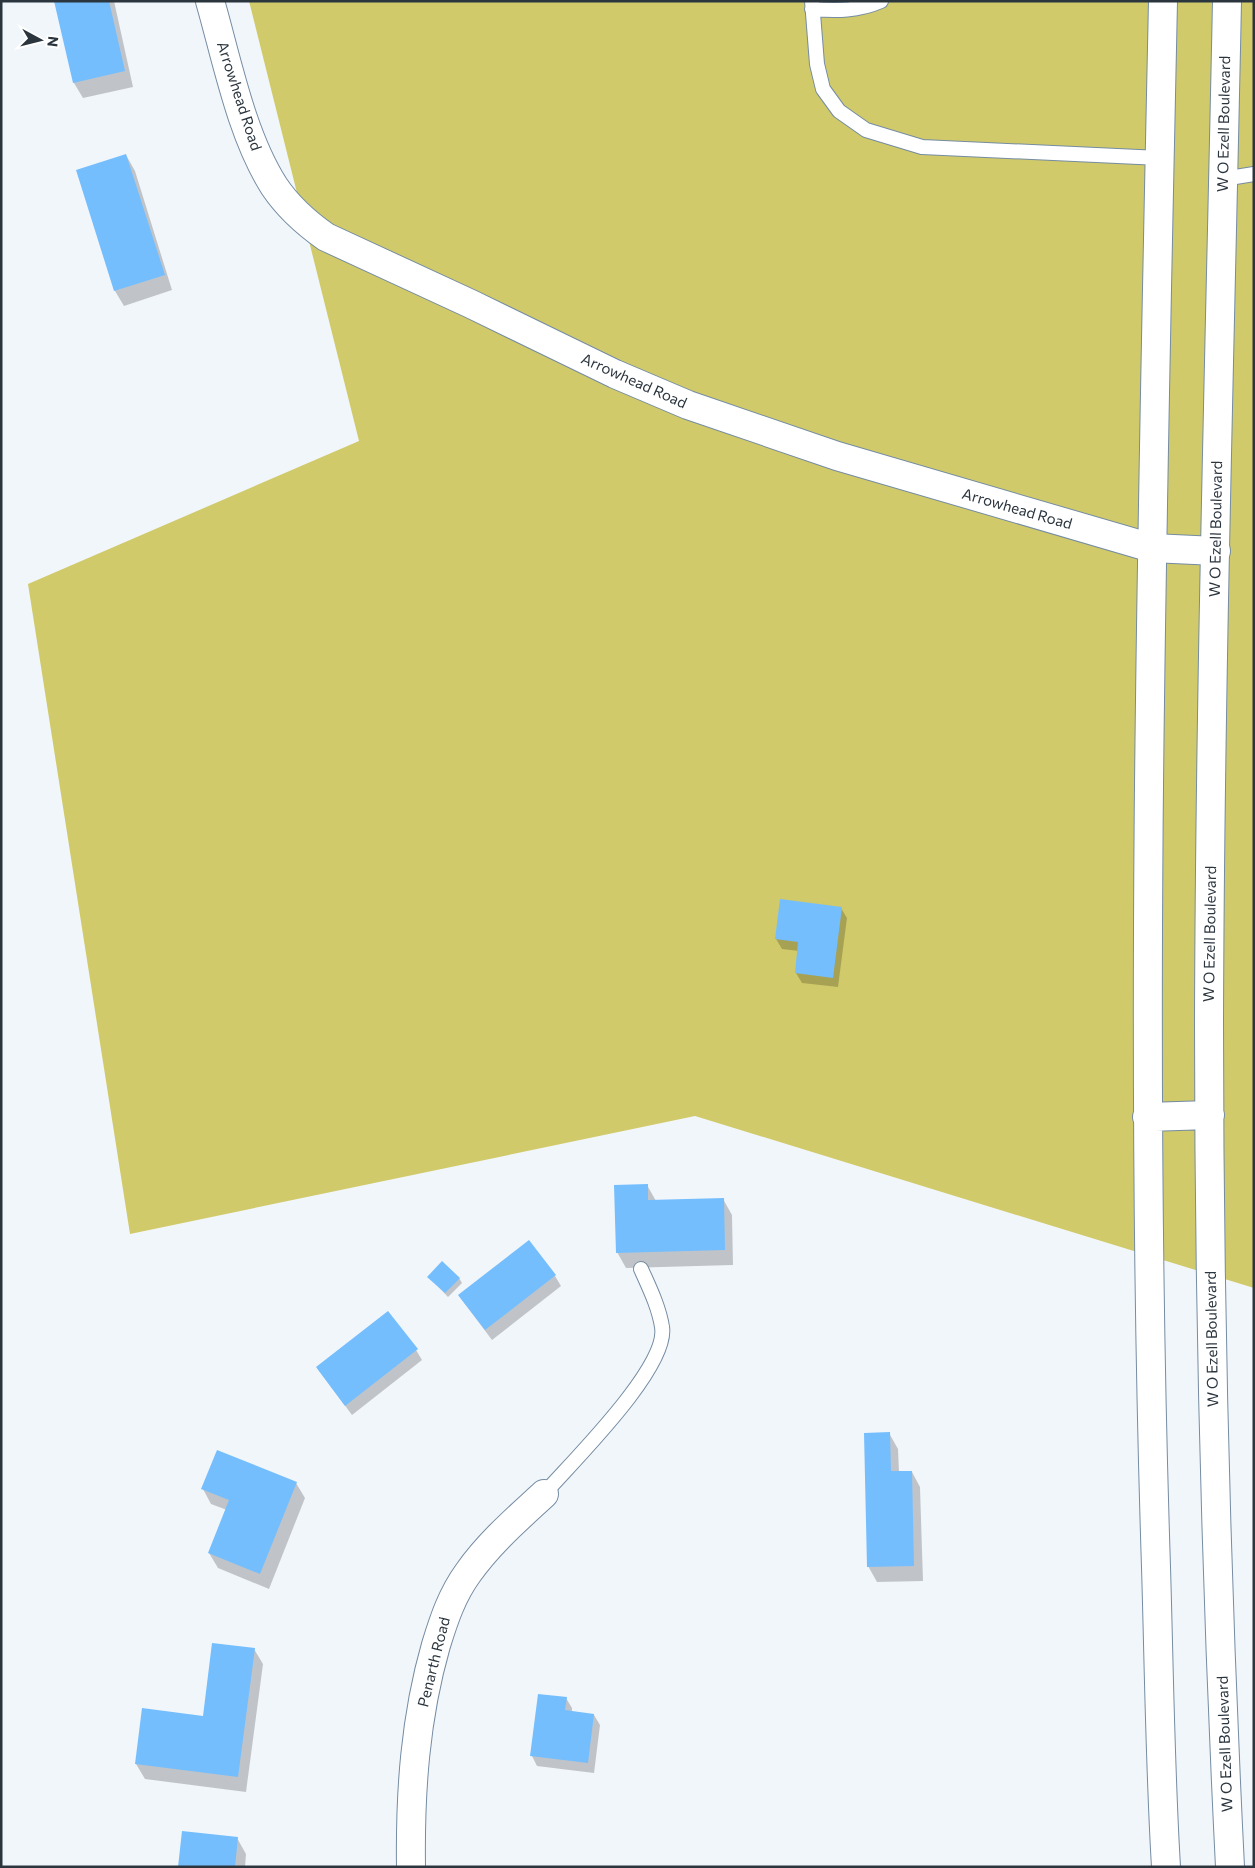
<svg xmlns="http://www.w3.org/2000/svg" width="1255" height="1868" font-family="Commissioner,sans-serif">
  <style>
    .forest { fill: #d1ca6a }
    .shadow { fill: #0003 }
    .building { fill: #74befe }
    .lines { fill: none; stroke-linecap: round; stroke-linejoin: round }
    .lane-casing { stroke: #758ca2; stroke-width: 16 }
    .street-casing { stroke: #758ca2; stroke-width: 30 }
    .primary-casing { stroke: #758ca2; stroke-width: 30 }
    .lane { stroke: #fff; stroke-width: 14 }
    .street { stroke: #fff; stroke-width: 28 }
    .primary { stroke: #fff; stroke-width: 28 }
    .labels { text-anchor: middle; stroke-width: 4.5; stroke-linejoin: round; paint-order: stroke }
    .street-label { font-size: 15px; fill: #2b353e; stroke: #fff }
  </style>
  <rect width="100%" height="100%" fill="#f1f6fb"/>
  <path class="forest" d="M249 1H1254V1288L695 1116 130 1234 28 584 359 441Z"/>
  <path class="shadow" d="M56 1H114L133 87 83 98 74 83Z
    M126 155 135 171 172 290 124 306 115 291 77 171Z
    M841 908 847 918 838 987 802 983 796 973 799 951 782 949 776 939Z
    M647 1185 656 1201 723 1199 732 1215 733 1265 626 1268 617 1252Z
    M555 1276 561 1286 492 1340 459 1296Z
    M429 1277 459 1278 462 1283 448 1297Z
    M416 1350 422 1360 352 1415 317 1368Z
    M889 1433 898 1449 899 1472H912L920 1487 923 1581 877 1582 868 1566Z
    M296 1483 305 1498 269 1589 218 1568 209 1553 227 1510 211 1504 203 1489Z
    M254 1649 263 1664 246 1792 145 1779 136 1764 204 1717Z
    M566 1698 572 1708V1712L594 1715 600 1725 594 1773 537 1766 532 1756Z
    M237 1838 246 1854 245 1867H180Z"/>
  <path class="building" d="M54 1H109L125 71 73 83Z
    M126 154 165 275 114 291 76 170Z
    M780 899 842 907 833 978 795 973 798 942 775 939Z
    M648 1184V1200L724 1198 725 1250 616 1253 614 1185Z
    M529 1240 556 1275 485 1330 458 1295Z
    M442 1261 460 1278 445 1293 427 1277Z
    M388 1311 418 1349 345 1406 316 1367Z
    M890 1432 891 1471H912L914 1566 867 1567 864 1433Z
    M217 1450 297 1482 260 1574 208 1553 229 1500 201 1489Z
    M212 1643 255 1648 238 1777 135 1764 142 1708 203 1716Z
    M538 1694 567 1697 565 1710 594 1714 588 1763 530 1756Z
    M182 1831 238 1837 235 1867H178Z"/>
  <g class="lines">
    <defs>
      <path id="lane" d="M812 1 817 64 823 89 839 111 866 130 922 147 1160 158
        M812 9C837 11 858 11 881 1
        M1223 179 1254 174
        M544 1494C572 1462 669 1367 662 1327 659 1307 649 1287 641 1269"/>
      <path id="street" d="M210 1C227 60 241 134 274 186 288 207 306 223 326 237L471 304 615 374 688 405 837 456 1152 548 1216 551
        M411 1867C410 1792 415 1718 436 1645 444 1619 452 1595 468 1573 489 1543 518 1518 544 1494"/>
      <path id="primary" d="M1163 1C1152 523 1139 1045 1156 1567 1159 1667 1160 1767 1166 1867
        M1227 1C1220 342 1210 682 1209 1023 1209 1304 1216 1586 1230 1867
        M1147 1117 1210 1115"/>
    </defs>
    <use href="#lane" class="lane-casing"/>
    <use href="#street" class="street-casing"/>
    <use href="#primary" class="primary-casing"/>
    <use href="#lane" class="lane"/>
    <use href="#street" class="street"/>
    <use href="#primary" class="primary"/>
  </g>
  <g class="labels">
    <g class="street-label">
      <text transform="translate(239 96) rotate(72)" y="5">Arrowhead Road</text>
      <text transform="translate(1224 124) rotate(-89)" y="5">W O Ezell Boulevard</text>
      <text transform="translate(634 381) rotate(24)" y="5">Arrowhead Road</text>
      <text transform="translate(1017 509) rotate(16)" y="5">Arrowhead Road</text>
      <text transform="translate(1216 529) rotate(-89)" y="5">W O Ezell Boulevard</text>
      <text transform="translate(1210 934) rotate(-89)" y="5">W O Ezell Boulevard</text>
      <text transform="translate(1212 1339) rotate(-91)" y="5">W O Ezell Boulevard</text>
      <text transform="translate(434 1662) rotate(-76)" y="5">Penarth Road</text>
      <text transform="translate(1225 1744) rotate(-92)" y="5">W O Ezell Boulevard</text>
    </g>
  </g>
  <rect width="1255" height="1868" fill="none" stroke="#2b353e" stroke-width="5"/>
  <g transform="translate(40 40) rotate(97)" stroke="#ffffff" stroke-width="4" paint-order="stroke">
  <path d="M0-4L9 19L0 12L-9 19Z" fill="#2b353e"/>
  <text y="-8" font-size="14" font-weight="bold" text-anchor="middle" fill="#2b353e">N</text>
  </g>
</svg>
